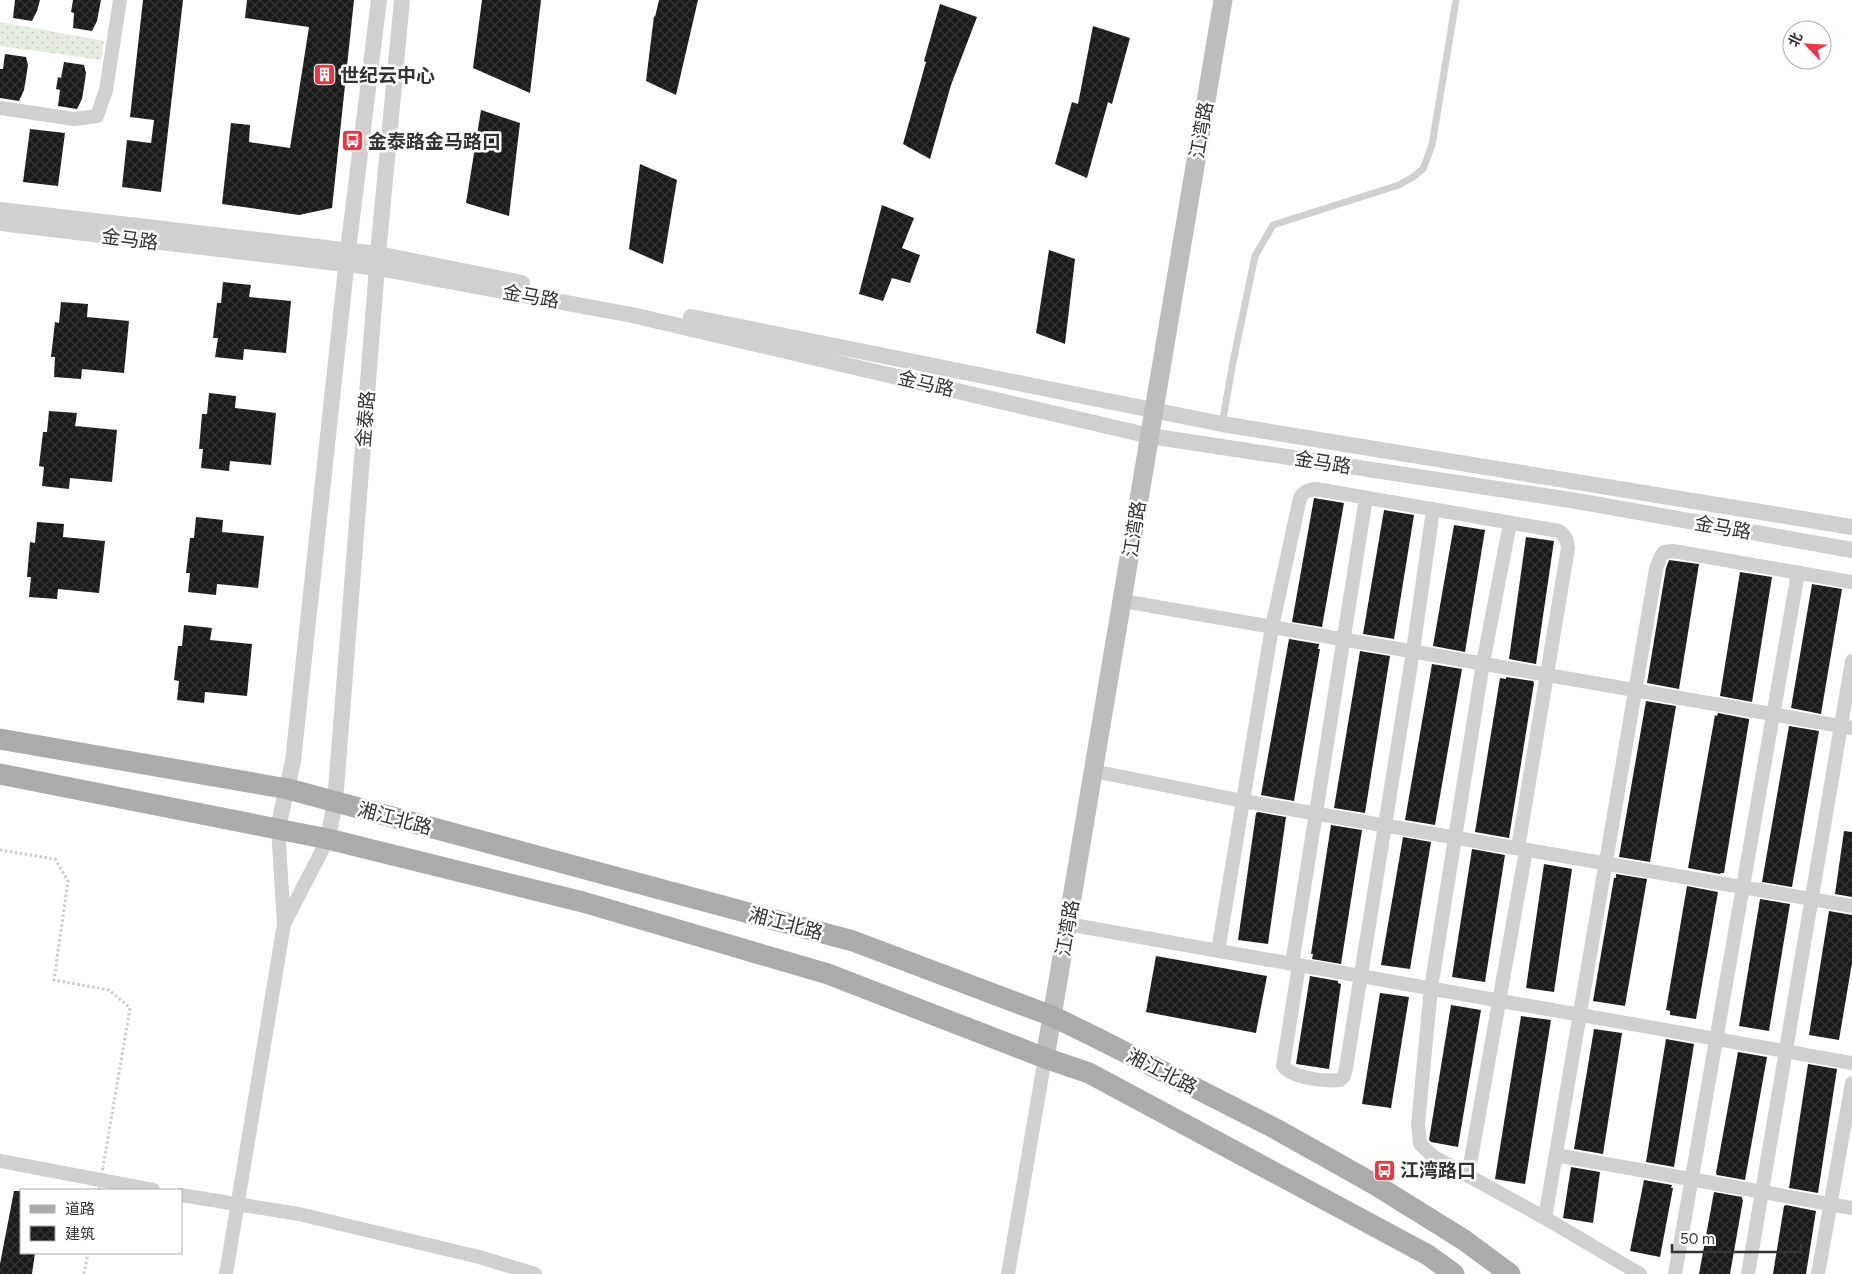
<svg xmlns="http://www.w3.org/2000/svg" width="1852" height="1274" font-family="Figtree,'Noto Sans SC',sans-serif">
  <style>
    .grass { fill: url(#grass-dots) }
    .building { fill: url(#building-cross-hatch) }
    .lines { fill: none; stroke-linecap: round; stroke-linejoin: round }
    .path { stroke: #cdcdcd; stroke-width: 3; stroke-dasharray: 2.5 2.5; stroke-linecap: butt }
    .service { stroke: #d0d0d0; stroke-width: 7 }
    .minor { stroke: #d0d0d0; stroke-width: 14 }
    .tertiary { stroke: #d0d0d0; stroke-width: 16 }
    .secondary { stroke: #bdbdbd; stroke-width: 19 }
    .primary { stroke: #ababab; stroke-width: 21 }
    .path-bridge { stroke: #cdcdcd; stroke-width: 3; stroke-dasharray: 2.5 2.5; stroke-linecap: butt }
    .labels { text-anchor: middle; stroke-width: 5; stroke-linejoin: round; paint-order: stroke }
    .poi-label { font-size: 19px; font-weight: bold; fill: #333; stroke: #fff; text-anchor: start }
    .street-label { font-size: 19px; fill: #333; stroke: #fff }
  </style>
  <defs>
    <pattern id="grass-dots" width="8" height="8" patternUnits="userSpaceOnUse" patternTransform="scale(1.25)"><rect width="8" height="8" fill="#e6ecdf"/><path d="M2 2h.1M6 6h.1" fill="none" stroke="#c6cbc0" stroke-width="1.8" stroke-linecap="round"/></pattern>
    <pattern id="building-cross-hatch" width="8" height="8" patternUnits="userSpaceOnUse" patternTransform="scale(1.25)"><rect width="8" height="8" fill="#1a1a1a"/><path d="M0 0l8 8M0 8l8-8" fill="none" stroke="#333"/></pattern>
  </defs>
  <rect width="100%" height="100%" fill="#fff"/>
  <path class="grass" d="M0 22 104 41 101 60 0 46Z"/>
  <path class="building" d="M15 0H40L37 11 32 21 13 18Z
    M73 0H101L97 21 92 31 73 28 74 13 71 12Z
    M143 0H183L161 192 122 187 127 140 151 143 154 120 130 117Z
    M247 0H354L332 208 299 215 222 204 231 123 250 125 249 142 290 148 309 27 245 18Z
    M482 0H541L530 93 473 68Z
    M659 0H698L676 95 646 81 654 16 655 17Z
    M940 4 977 17 951 85 930 159 903 144 926 62 924 61Z
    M1093 26 1130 38 1112 104 1108 102 1087 178 1055 164 1072 102 1078 104Z
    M5 54 26 57 28 65 26 78 24 90 19 101 0 98V69H3Z
    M64 62 84 65 86 73 84 87 82 99 77 109 58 106 60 90 56 89 58 77 61 78Z
    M481 110 520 123 509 216 466 203Z
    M30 129 65 133 58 186 23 182Z
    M640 164 677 180 663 264 629 249Z
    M882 205 914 218 902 248 920 255 910 283 892 278 883 301 859 294Z
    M1049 250 1075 259 1065 344 1036 333Z
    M223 282 251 285 249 297 291 301 286 353 244 349 243 360 215 357 218 338H213L217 303H221Z
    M61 302 88 304 87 317 129 321 124 373 82 369 81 379 54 377 55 357H51L55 322 59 323Z
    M209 393 236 396 235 408 276 413 271 465 230 461 229 471 201 468 203 449H199L202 414H207Z
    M49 411 77 413 75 426 117 430 112 482 70 478 69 489 42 486 44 467 39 466 43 432H47Z
    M1314 498 1344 503 1322 627 1292 622Z
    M1384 510 1414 515 1394 639 1363 634Z
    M196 517 223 520 222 532 264 536 258 588 217 584 216 595 188 592 190 573H186L190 538H194Z
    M37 522 64 524 63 537 105 541 99 593 58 589 57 599 29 597 31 577H27L30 542 35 543Z
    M1454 525 1485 530 1465 652 1433 646Z
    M1526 537 1554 541 1536 664 1509 659Z
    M1669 560 1699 564 1679 689 1647 683 1666 568Z
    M1740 572 1772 577 1752 702 1720 696Z
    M1812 584 1842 589 1821 714 1791 708Z
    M184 625 212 628 210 640 252 644 247 696 205 692 204 703 177 700 179 681 174 680 178 646H182Z
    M1289 639 1319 644 1318 649H1320L1294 801 1261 795Z
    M1360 651 1390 656 1365 813 1334 808Z
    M1432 664 1462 669 1435 825 1405 820Z
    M1506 677 1533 681 1534 683 1509 838 1475 832 1500 678 1506 679Z
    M1646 701 1676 706 1650 862 1619 857Z
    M1718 713 1749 719V721L1724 873H1721L1720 874 1688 868 1715 715 1717 716Z
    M1789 726 1819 731 1792 887 1762 882Z
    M1258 812 1286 817 1268 944 1238 940 1256 813Z
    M1331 825 1362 830 1341 964 1312 959 1313 954H1311Z
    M1844 831 1852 832V897L1835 894Z
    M1403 837 1431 842 1410 969 1381 965Z
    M1472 849 1505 855 1485 982 1452 977Z
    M1544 864 1572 869 1554 992 1526 988Z
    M1616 874 1647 879 1625 1006 1593 1001 1614 878H1616Z
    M1687 886 1718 892 1696 1019 1670 1015V1011L1666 1010Z
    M1760 899 1790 904 1769 1031 1739 1026Z
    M1829 911 1852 915V963L1839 1040 1809 1035Z
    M1156 956 1267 976 1256 1033 1146 1012Z
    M1310 976 1338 981V983L1341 984 1329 1069 1296 1064Z
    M1380 993 1409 997 1391 1108 1362 1104Z
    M1451 1005 1481 1010 1458 1147 1431 1142 1429 1140Z
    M1521 1016 1551 1020 1525 1184 1495 1179Z
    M1594 1029 1622 1033 1603 1154 1574 1149Z
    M1666 1039 1694 1044 1674 1167 1646 1162Z
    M1738 1052 1767 1057 1745 1180 1717 1175 1716 1173Z
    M1808 1064 1837 1069 1818 1193 1789 1188Z
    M1571 1167 1600 1172 1593 1223 1563 1218Z
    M1644 1180 1672 1185 1671 1188H1673L1660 1257 1630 1251Z
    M14 1191H21V1253H35L32 1274H0V1264Z
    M1714 1192 1742 1197V1199L1743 1200 1730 1274H1699Z
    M1786 1205 1816 1211 1806 1274H1773L1784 1206Z"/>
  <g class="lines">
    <path class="path" d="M0 850 55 859 68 881 54 980 109 990 130 1008 103 1167
      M84 1274 88 1253"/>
    <path class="service" d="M1222 424 1233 362 1255 256 1273 225 1399 185 1413 177 1423 169 1432 145 1456 0"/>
    <path class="minor" d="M0 108 74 119 97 116 106 90 120 0
      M1510 523 1483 663 1431 988 1418 1124 1420 1144 1434 1157 1545 1218 1640 1274
      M1123 601 1852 728
      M1093 771 1243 801 1852 906
      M284 924 328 839
      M1067 924 1852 1063
      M1218 951 1272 627 1300 498C1304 491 1308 490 1316 489L1559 531C1566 536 1567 540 1568 548L1518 848
      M1292 964 1366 498
      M1299 965 1283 1066C1293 1078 1325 1082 1340 1080L1344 1076 1346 1068 1413 651 1433 510
      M1556 1155 1852 1208
      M0 1161 153 1190
      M1468 1176 1526 850
      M181 1195 299 1214 479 1257 535 1274
      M1545 1218 1656 569 1660 558 1664 552 1673 551 1852 582
      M226 1274 284 924 278 828
      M1008 1274 1045 1058
      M1675 1274 1798 573
      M1748 1274 1852 661
      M1818 1274 1852 1083"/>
    <path class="tertiary" d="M0 210 378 254 522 283
      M0 223 378 268 632 315 1150 436 1577 501 1852 550
      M691 317 1222 424 1852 527
      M278 828 293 761 348 250 379 0
      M328 839 335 802 378 254 402 0"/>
    <path class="secondary" d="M1045 1058 1223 0"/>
    <path class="primary" d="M0 739 288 789 853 941 1052 1016 1097 1038 1276 1129 1374 1184 1464 1240 1510 1274
      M0 774 328 839 583 902 828 974 1045 1058 1089 1073 1428 1255 1454 1274"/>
    <path class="path-bridge" d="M99 1190 103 1167"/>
  </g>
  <defs>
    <symbol id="building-square" viewBox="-11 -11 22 22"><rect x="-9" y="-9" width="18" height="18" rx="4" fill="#e63946" stroke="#fff"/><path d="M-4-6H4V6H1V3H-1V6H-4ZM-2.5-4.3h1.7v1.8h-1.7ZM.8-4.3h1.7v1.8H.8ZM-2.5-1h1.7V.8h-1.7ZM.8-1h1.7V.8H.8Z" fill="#fff"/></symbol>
    <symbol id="bus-square" viewBox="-11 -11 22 22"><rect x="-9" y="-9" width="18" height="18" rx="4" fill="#e63946" stroke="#fff"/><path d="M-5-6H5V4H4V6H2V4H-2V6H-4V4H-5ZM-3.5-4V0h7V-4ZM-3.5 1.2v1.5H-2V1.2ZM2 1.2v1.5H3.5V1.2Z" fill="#fff"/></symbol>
  </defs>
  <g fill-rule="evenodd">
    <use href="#building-square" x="312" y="62" width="25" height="25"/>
    <use href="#bus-square" x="340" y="128" width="25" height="25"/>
    <use href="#bus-square" x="1372" y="1158" width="25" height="25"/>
  </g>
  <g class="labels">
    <g class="poi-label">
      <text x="340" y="82">世纪云中心</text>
      <text x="368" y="148">金泰路金马路口</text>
      <text x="1400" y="1177">江湾路口</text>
    </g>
    <g class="street-label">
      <text transform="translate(1201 130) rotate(-80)" y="7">江湾路</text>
      <text transform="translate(130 239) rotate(7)" y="7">金马路</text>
      <text transform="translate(531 296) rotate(10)" y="7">金马路</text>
      <text transform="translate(926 383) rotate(13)" y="7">金马路</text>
      <text transform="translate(365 419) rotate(-85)" y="7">金泰路</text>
      <text transform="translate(1323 462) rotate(9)" y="7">金马路</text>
      <text transform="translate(1723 527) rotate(10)" y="7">金马路</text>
      <text transform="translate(1134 529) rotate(-81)" y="7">江湾路</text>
      <text transform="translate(395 818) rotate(15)" y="7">湘江北路</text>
      <text transform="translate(786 923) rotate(15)" y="7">湘江北路</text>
      <text transform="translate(1067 928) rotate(-80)" y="7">江湾路</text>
      <text transform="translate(1162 1071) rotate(27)" y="7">湘江北路</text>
    </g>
  </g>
  <rect x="20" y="1189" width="162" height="65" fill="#ffffff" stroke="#adadad"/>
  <rect x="30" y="1205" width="25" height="8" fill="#ababab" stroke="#adadad"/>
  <text x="65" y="1214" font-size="15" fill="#333333">道路</text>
  <rect x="30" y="1226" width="25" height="15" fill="url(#building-cross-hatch)" stroke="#adadad"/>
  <text x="65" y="1239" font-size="15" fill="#333333">建筑</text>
  <g transform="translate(1807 45) rotate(295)"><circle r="24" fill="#ffffff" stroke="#adadad"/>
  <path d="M0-4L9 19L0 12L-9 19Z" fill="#e63946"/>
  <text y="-8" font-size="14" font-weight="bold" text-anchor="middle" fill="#333333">北</text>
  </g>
  <path d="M1672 1244v8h129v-8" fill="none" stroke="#333333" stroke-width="2.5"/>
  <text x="1680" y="1244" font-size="15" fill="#333333" stroke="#ffffff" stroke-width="4" paint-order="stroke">50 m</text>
</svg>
